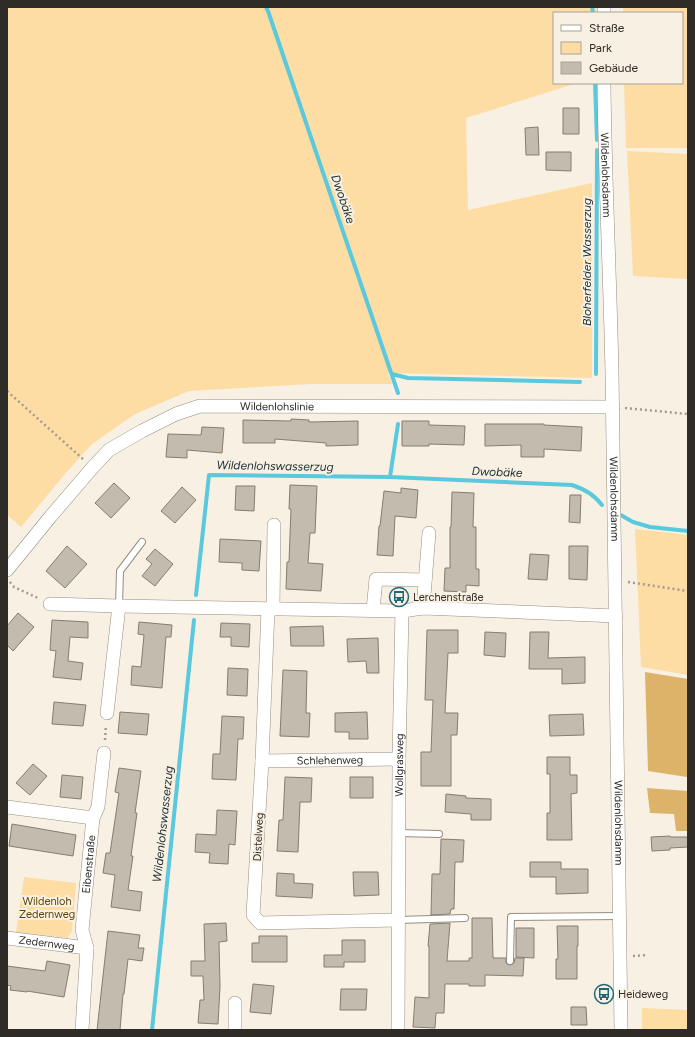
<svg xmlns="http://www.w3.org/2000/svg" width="695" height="1037" font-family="Figtree,sans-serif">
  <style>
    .green { fill: #fddda4 }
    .forest { fill: #dcb369 }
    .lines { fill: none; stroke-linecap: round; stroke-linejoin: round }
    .stream { stroke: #5ac9de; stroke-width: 4 }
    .building { fill: #c3bbae; stroke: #847d70 }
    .service-casing { stroke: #958e81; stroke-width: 8 }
    .minor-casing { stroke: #958e81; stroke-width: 14 }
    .path { stroke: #a19b91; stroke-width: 2.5; stroke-dasharray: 2 3; stroke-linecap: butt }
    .service { stroke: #fff; stroke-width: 6 }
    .minor { stroke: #fff; stroke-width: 13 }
    .labels { text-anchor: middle; stroke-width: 4; stroke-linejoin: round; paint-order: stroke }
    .street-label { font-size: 11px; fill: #2f2c27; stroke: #f8f0e2 }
    .poi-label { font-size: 11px; fill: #2f2c27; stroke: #f8f0e2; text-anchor: start }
    .park-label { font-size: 11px; fill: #5e4304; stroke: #f8f0e2 }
    .water-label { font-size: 12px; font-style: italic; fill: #1a2e32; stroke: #f8f0e2 }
  </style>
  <rect width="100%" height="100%" fill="#f8f0e2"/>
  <path class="green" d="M7 7H597L596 13H554V83H577L466 118 468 210 592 183V378L388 373 392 384H311L189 391 135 414 92 444 65 474 21 527 7 515Z
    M623 7H688V148H626L624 83H682V13H623Z
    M627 151 688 154V279L633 276Z
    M635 529 688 535V675L641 667Z
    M24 877 76 883 72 932 67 938 16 932Z
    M642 1008 688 1010V1030H642Z"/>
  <path class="forest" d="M645 672 688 679V776L687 777 648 771Z
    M647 788 688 791V831H676L674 814 650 813Z"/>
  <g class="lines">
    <path class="stream" d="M266 7 268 11 398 393
      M592 7 593 13
      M595 83 597 140
      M392 374 408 378 580 382
      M596 374 597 150
      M398 424 390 477 572 485C586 490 593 494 602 505
      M619 514 633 522 650 527 688 531
      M196 595 209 475 390 477
      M152 1030 194 620"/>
  </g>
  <path class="building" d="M563 108H579V134H563Z
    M538 127 539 155H526L525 128Z
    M546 152H571V171L546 170Z
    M291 419 309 420V422L358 421V445L326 446V443L275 439V443H243V420L291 421Z
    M402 421H429V425L465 426 464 445 429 444V446H402Z
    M485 424H544V425L582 427 581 451 544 449V457H521V445L485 446Z
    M202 427 224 428 222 453 187 450V458L166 457 168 434 201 435Z
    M114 483 130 498 111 518 95 503Z
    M290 485 317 486 315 533H310L308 563 323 564 321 591 286 589 287 562H289L291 509H289Z
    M236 486H255L254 511 235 510Z
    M182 487 196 500 175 523 161 511Z
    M401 488 418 490 416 518 395 516 393 556 377 555 379 526H380L384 491 401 493Z
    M452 492 474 493 473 527H476V569H479V586L466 585V592L444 591 445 568H450V527H451Z
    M570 495H581L580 523 569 522Z
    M220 539 261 541 259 571 242 570V563L219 562Z
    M67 546 87 564 65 588 46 571Z
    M569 546H588L587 580 569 579Z
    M155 549 173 564 155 586 142 576 152 564 146 559Z
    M530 554 549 555 547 580 528 579Z
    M18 613 34 627 13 651 7 645V626Z
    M52 620 88 622V638L70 637 68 661 83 663 81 680 53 677 56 651 50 650Z
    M139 622 172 625 171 637H166L162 688 131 685 132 666 141 667 144 635 138 634Z
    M221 623 250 624 249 647 231 646V637H220Z
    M323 626 324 646H291L290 627Z
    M427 630H458V653H448L445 713H458L457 735H451V786H421V752H431L433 700H425Z
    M485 632 506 633 505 657 484 655Z
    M530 632H549L548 658 585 657V683L562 684V669H529Z
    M378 638 379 673H367L366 661 348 662 347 639Z
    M228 668 248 669 247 696 227 695Z
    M283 670 307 671 306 713H310L309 737 280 736Z
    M54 702 86 705 83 726 52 724Z
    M120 712 149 714 147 735 118 733Z
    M367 712 368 739H349V732H335V713Z
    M583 714 584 735 550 736 549 715Z
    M222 716 244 717 243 739H238L236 780 212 779 213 754H220Z
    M547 757H570V775H577V793L571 794 572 840H547V813H550V774H547Z
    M33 764 47 776 30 795 16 783Z
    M119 768 141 771 135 813H137L131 856H133L128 890 142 892 140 911 111 907 115 875 103 873 106 853H110L119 793 115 792Z
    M62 775 83 777 81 799 60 797Z
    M285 777 312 778 311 802H300L298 852 277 851 279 820H283Z
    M350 777H373V798H350Z
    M446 794 466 796V798L491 799V820H471V814L445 812Z
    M217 810 237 811 235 845 229 844 228 864 209 863 210 853 195 852 196 834 216 835Z
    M12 824 76 835 73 856 9 846Z
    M670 836V837H688V847L670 848V850L652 851 651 837Z
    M441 839 464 840 463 862H455L454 909H451L450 914 431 915 432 874H440Z
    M530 862H561V869H588V893L556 894V877H530Z
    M353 872H378L379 895 354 896Z
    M277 873 294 874V883L313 884 312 898 276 896Z
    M472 918H492L493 958H506V963L510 965 514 963 515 958H524L523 976 485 975V986H469V984H445L444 1013H436L435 1028 413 1027 415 997 429 998V946H428L430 924 450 923 447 961H469V958H472Z
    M226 923 227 941 219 942 220 987 218 1024 198 1023 200 1000H204L203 976H191V961H205L204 924Z
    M557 926H578V946H577V979H556V959H558Z
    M516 928H534V958L516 957Z
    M108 931 140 935 138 948H144L142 961 128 959 124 994H123L120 1030H97Z
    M259 936H287V962H252V943H259Z
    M342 940H365V962H344V967H324V955H342Z
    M47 961 70 965 64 997 27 991V992L10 990 11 986 7 985V966L45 971Z
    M253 984 274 986 271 1014 250 1012Z
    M341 989H367L366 1010H340Z
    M571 1007H586L587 1025H571Z"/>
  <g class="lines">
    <defs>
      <path id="service" d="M119 606 120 571 142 542
        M398 833 439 834
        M398 920 465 918
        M510 961 511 917 620 916"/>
      <g id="minor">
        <path d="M604 7V13"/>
        <path id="s1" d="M604 83C605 180 610 276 612 373 617 592 619 811 621 1030"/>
        <path id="s2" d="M7 570 51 516 93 467 109 450 142 431 176 414 200 406 613 407"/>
        <path d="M50 604 119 606 402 611 423 608 616 616"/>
        <path d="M423 608 429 533"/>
        <path d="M268 609 262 761 253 915 260 923 398 920"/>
        <path d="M273 609 274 525"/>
        <path d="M373 610 376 579 425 580"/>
        <path d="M107 713 119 606"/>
        <path id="s3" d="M262 761 399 759"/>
        <path d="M7 807 93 818"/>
        <path id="s4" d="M7 938 87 948"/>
        <path id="s5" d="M82 1030 87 948 82 930 93 818 98 807 104 753"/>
        <path d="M235 1030V1003"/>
        <path id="s6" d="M398 1030 399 759 402 611"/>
      </g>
    </defs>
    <use href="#service" class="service-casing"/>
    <use href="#minor" class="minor-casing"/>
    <path class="path" d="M7 391 84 460
      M625 408 688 414
      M10 582 14 587 40 599
      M628 582 688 591
      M105 740 106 725
      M633 956 648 955"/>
    <use href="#service" class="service"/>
    <use href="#minor" class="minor"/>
  </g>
  <defs>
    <symbol id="bus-ring" viewBox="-11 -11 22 22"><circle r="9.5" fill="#f8f0e2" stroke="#206875" stroke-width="1.5"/><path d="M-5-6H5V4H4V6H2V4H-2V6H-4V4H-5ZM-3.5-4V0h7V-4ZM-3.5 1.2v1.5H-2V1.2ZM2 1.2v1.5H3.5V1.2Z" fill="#206875"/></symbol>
  </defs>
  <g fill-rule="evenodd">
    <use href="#bus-ring" x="388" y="586" width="22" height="22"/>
    <use href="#bus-ring" x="593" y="983" width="22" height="22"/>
  </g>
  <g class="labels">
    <g class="street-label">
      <text dy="4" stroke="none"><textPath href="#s1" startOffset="92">Wildenlohsdamm</textPath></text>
      <text dy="4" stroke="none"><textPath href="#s2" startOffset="336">Wildenlohslinie</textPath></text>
      <text dy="4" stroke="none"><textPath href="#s1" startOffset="416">Wildenlohsdamm</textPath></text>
      <text dy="4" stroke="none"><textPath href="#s3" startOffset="68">Schlehenweg</textPath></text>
      <text dy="4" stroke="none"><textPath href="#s6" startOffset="265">Wollgrasweg</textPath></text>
      <text dy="4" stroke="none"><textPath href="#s1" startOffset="740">Wildenlohsdamm</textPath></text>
      <text transform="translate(258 837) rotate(-87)" y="4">Distelweg</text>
      <text dy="4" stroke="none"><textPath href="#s5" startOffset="167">Eibenstraße</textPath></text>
      <text dy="4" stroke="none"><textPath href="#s4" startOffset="40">Zedernweg</textPath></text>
    </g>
    <g class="poi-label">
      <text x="413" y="601">Lerchenstraße</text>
      <text x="618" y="998">Heideweg</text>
    </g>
    <g class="park-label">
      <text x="47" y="905">Wildenloh<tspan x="47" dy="13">Zedernweg</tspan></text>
    </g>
    <g class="water-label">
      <text transform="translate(343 199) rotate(71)" y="4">Dwobäke</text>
      <text transform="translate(587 262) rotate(-90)" y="4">Bloherfelder Wasserzug</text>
      <text transform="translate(275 466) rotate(1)" y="4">Wildenlohswasserzug</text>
      <text transform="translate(497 472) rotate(2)" y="4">Dwobäke</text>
      <text transform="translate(163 824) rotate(-84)" y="4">Wildenlohswasserzug</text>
    </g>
  </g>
  <rect width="695" height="1037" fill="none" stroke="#2f2c27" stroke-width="16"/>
  <rect x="553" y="12" width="130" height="72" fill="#f8f0e2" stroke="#a8a297"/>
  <rect x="561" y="25" width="20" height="6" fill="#ffffff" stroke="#a8a297"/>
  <text x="589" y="32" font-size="12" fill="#2f2c27">Straße</text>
  <rect x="561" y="42" width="20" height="12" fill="#fddda4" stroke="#a8a297"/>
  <text x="589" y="52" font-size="12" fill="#2f2c27">Park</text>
  <rect x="561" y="62" width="20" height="12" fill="#c3bbae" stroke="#a8a297"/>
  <text x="589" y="72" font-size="12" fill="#2f2c27">Gebäude</text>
</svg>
